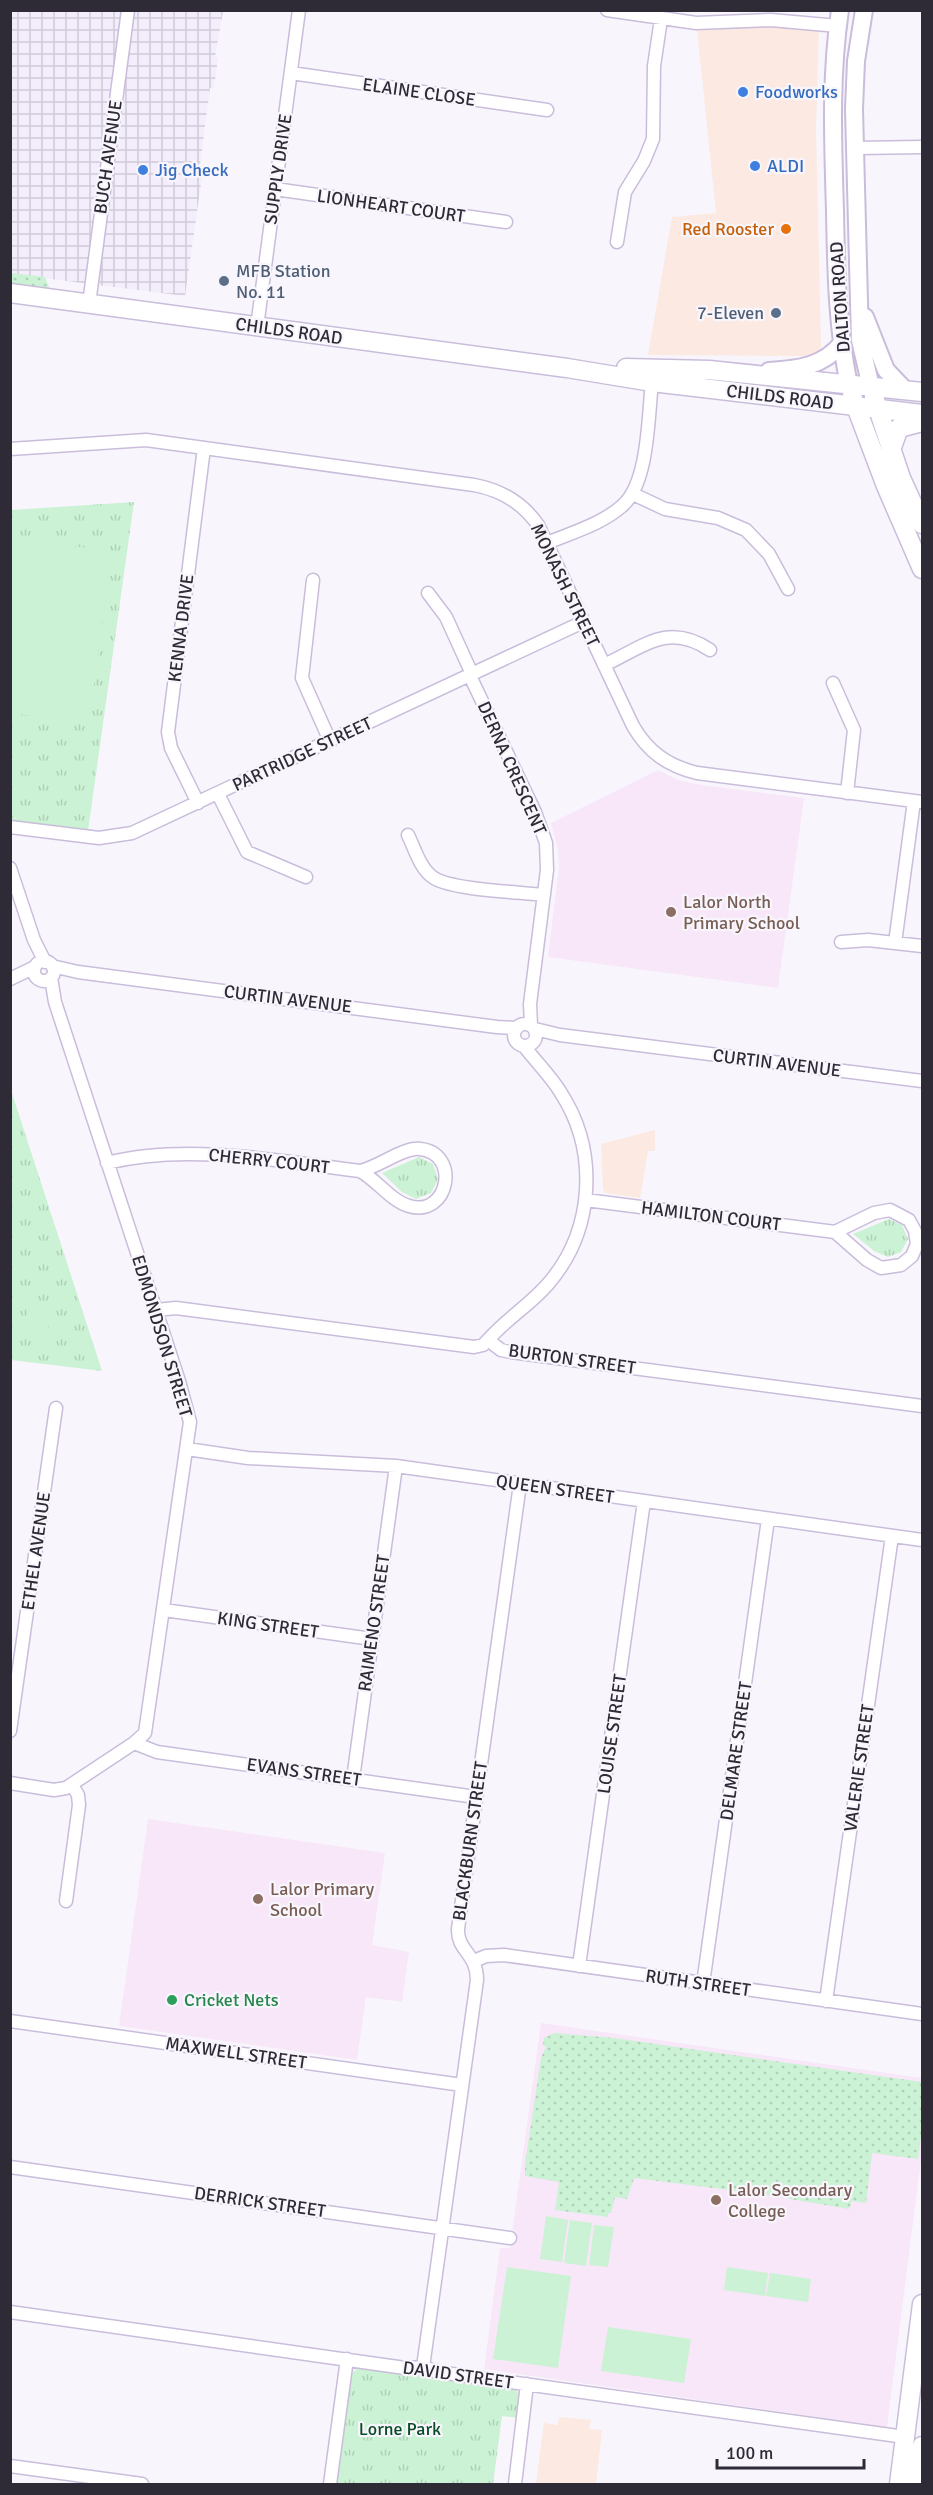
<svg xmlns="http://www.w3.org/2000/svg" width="933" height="2495" font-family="Signika,sans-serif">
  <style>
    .commercial { fill: #fce9e1 }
    .industrial { fill: url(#industrial-grid) }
    .education { fill: #f8e7f8 }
    .grass { fill: url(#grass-dots) }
    .park { fill: url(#park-tufts) }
    .pitch { fill: #cbf2d4 }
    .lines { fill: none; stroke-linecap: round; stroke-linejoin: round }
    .minor-casing { stroke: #cabddb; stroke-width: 15 }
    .secondary-casing { stroke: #cabddb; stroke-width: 20 }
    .primary-casing { stroke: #cabddb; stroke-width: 21 }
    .minor { stroke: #fff; stroke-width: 12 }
    .secondary { stroke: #fff; stroke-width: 16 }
    .primary { stroke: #fff; stroke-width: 18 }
    .shop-dot { fill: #3f7fe0; stroke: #f8f6fc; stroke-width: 2 }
    .food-dot { fill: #e8710a; stroke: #f8f6fc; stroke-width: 2 }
    .service-dot { fill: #5c6f8a; stroke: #f8f6fc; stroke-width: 2 }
    .education-dot { fill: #8d6e63; stroke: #f8f6fc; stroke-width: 2 }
    .leisure-dot { fill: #2e9e5b; stroke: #f8f6fc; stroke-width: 2 }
    .labels { text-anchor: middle; stroke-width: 4.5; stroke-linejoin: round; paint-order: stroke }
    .street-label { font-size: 18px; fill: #2f2b36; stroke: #f8f6fc }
    .shop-label { font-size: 18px; fill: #366cbe; stroke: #f8f6fc; text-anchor: start }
    .food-label { font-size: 18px; fill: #c56008; stroke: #f8f6fc; text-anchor: end }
    .service-label { font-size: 18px; fill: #4e5e75; stroke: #f8f6fc; text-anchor: start }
    .education-label { font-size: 18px; fill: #785e54; stroke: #f8f6fc; text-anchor: start }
    .leisure-label { font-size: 18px; fill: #27864d; stroke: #f8f6fc; text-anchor: start }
    .park-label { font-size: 18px; fill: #074b24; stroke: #f8f6fc }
  </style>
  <defs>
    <pattern id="industrial-grid" width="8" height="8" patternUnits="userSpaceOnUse" patternTransform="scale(1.5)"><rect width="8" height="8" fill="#f3edfc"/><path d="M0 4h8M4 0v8" fill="none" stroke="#d1cbd9"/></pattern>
    <pattern id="grass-dots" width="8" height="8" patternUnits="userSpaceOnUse" patternTransform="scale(1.5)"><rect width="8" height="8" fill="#cbf2d4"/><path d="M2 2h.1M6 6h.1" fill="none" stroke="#afd0b7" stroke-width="1.8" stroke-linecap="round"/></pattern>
    <pattern id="park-tufts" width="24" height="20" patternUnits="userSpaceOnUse" patternTransform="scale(1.5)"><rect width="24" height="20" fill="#cbf2d4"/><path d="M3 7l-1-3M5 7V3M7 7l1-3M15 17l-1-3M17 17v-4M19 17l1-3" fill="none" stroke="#afd0b7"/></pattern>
  </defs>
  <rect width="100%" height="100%" fill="#f8f6fc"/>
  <path class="commercial" d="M754 25 819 27 816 127 821 347 812 356 648 355 672 217 716 213 697 29Z
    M655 1130V1151H648L640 1198 605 1193 603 1189 601 1144Z
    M559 2417 591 2420 589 2429 602 2430 596 2484H536L544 2423 558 2425Z"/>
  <path class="industrial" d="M11 11H223L215 57 218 58 214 88H210L206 118 199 173 202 176 185 296 11 274Z"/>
  <path class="education" d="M658 770 678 780 701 785 804 798 778 988 548 957 559 867 558 850 551 823Z
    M148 1819 385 1853 372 1945 409 1952 402 2002 366 1997 357 2060 119 2026Z
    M541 2023 922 2078V2152L887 2427 484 2369 500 2248H510Z"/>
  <path class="grass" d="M12 273 45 277 50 290 11 286Z
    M554 2033 614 2038 922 2082V2130L918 2159 872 2153 866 2203 852 2201 849 2209 761 2194 634 2178 627 2199 615 2197 611 2213H608V2217L555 2210 559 2182 525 2176V2164L541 2058 546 2047 543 2045 544 2038Z"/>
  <path class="park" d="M134 502 88 831 11 821V510Z
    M10 1087 102 1371 11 1360Z
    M419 1157 433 1164 438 1179 431 1193 416 1199 402 1192 382 1173Z
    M889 1219 902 1225 908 1239 901 1252 888 1257 874 1251 853 1234Z
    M361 2366C412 2375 461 2380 512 2387 524 2394 519 2406 518 2418L502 2416 493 2484H335L350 2374Z"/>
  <path class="pitch" d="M11 538 111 551 89 724 11 713Z
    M45 1308 51 1346 34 1349 27 1311Z
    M546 2216 568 2220 562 2262 540 2259Z
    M570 2220 592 2223 586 2266 564 2263Z
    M594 2225 614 2227 608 2267 589 2265Z
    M507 2267 571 2276 558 2368 493 2359Z
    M727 2267 768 2273 765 2296 724 2290Z
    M770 2273 811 2279 808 2302 766 2296Z
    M608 2327 691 2339 684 2383 601 2371Z
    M445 2418 451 2439 433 2444 428 2423Z"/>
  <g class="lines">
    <defs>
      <path id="minor" d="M607 10 696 23 771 20 838 26
        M291 73 547 110
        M856 148 922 147
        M275 189 506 222
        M617 242 625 192 644 161 653 139 654 66 661 19
        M89 304 128 10
        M257 327 299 10
        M10 449 146 440 474 485C501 490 522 502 538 525L633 726C648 752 668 766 697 773L922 802
        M633 494 665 509 718 518 746 530 769 554 788 589
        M547 543C571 533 602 524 622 506 649 483 648 416 652 382
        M313 580 302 678 330 741
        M428 593 446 617 472 674
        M604 665C645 646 668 622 710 650
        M470 676 535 812 546 843 547 870 530 1004 531 1025
        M833 683 854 730 847 793
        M218 794 247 852 306 877
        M198 803 171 748 168 732 204 448
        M10 827 99 838 132 833 583 622
        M408 835C415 849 420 869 434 878 453 890 519 892 544 895
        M10 868 34 940 45 962
        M841 942 868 940 922 946
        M895 943 914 801
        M34 971a10 10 0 1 1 20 0a10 10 0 1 1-20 0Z
        M52 966 78 972 497 1027 517 1028
        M10 979 35 967
        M514 1035a11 11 0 1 1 22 0a11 11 0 1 1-22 0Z
        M535 1029 560 1035 922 1081
        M107 1163C186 1143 281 1161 360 1171 379 1167 403 1147 420 1149 461 1153 449 1218 409 1206 391 1201 377 1180 360 1171
        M586 1200 835 1232 874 1213 890 1210 909 1220 915 1231 917 1244 912 1256 901 1265 881 1268 867 1260 835 1232
        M156 1310 176 1308 474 1347 483 1345 488 1340 501 1350 511 1352 922 1406
        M488 1340C506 1319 530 1305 548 1284 594 1231 599 1152 561 1093 551 1076 536 1062 524 1046
        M187 1449 248 1458 396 1466 922 1540
        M164 1610 372 1639
        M10 1731 56 1408
        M134 1743 157 1752 476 1797
        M353 1779 396 1466
        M10 1783 54 1790 66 1788 134 1743 145 1733 190 1422 179 1381 55 1002 51 978
        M66 1901 79 1805 78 1795 72 1785
        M474 1961 486 1956 504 1955 922 2014
        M579 1966 644 1501
        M703 1984 768 1519
        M826 2001 892 1536
        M10 2021 462 2085
        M10 2167 510 2238
        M10 2312 405 2368 423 2367 438 2372 905 2437
        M423 2367 477 1980C477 1953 457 1951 458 1929L520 1484
        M10 2466 142 2484
        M330 2484 347 2359
        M515 2484 527 2384"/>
      <path id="secondary" d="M840 10C830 78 833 143 835 211 836 269 837 328 849 385
        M864 10 856 61 854 109 860 340 871 387
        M865 317 886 370 904 389
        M769 371C798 369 823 367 842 343"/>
      <path id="primary" d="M10 293 567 368 652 382 922 414
        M626 368 709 370 922 392
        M852 396 886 486 922 569
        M874 397 901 478 922 524
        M891 450 899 428 922 422
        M899 2484 922 2304
        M917 2484 922 2446"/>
    </defs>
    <use href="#minor" class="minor-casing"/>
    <use href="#secondary" class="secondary-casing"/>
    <use href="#primary" class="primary-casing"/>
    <use href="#minor" class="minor"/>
    <use href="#secondary" class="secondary"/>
    <use href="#primary" class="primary"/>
  </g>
  <g class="shop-dot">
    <circle cx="743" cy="92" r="6"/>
    <circle cx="755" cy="166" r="6"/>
    <circle cx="143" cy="170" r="6"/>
  </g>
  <circle class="food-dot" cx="786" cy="229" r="6"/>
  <g class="service-dot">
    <circle cx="224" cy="281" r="6"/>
    <circle cx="776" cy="313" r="6"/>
  </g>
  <g class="education-dot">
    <circle cx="671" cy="912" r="6"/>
    <circle cx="258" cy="1899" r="6"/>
    <circle cx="716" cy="2200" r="6"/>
  </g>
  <circle class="leisure-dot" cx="172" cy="2000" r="6"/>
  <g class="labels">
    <g class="street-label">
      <text transform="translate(419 92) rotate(8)" y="6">ELAINE CLOSE</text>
      <text transform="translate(108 157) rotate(-82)" y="6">BUCH AVENUE</text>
      <text transform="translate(278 169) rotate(-82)" y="6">SUPPLY DRIVE</text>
      <text transform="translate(391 206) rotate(8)" y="6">LIONHEART COURT</text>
      <text transform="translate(840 297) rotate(-94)" y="6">DALTON ROAD</text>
      <text transform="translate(289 331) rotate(8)" y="6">CHILDS ROAD</text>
      <text transform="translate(780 397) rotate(7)" y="6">CHILDS ROAD</text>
      <text transform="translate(565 585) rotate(64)" y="6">MONASH STREET</text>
      <text transform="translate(181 628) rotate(-83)" y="6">KENNA DRIVE</text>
      <text transform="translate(302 754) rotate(-25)" y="6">PARTRIDGE STREET</text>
      <text transform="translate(512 768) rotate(66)" y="6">DERNA CRESCENT</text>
      <text transform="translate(288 999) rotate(7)" y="6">CURTIN AVENUE</text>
      <text transform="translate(777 1063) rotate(7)" y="6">CURTIN AVENUE</text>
      <text transform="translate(269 1161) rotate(6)" y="6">CHERRY COURT</text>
      <text transform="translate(711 1216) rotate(7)" y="6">HAMILTON COURT</text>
      <text transform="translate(162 1336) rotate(73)" y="6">EDMONDSON STREET</text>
      <text transform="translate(572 1359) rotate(8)" y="6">BURTON STREET</text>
      <text transform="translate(555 1489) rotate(8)" y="6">QUEEN STREET</text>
      <text transform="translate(36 1551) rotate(-82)" y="6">ETHEL AVENUE</text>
      <text transform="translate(374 1623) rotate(-82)" y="6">RAIMENO STREET</text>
      <text transform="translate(268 1625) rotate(8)" y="6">KING STREET</text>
      <text transform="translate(612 1734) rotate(-82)" y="6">LOUISE STREET</text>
      <text transform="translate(736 1751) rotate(-82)" y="6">DELMARE STREET</text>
      <text transform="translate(859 1768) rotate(-82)" y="6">VALERIE STREET</text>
      <text transform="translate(304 1772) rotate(8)" y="6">EVANS STREET</text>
      <text transform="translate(470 1841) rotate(-82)" y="6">BLACKBURN STREET</text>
      <text transform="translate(698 1983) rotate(8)" y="6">RUTH STREET</text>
      <text transform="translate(236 2053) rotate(8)" y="6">MAXWELL STREET</text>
      <text transform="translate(260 2202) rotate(8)" y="6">DERRICK STREET</text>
      <text transform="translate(458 2375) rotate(8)" y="6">DAVID STREET</text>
    </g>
    <g class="shop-label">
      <text x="755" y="98">Foodworks</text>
      <text x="767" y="172">ALDI</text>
      <text x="155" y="176">Jig Check</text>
    </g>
    <g class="food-label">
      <text x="774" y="235">Red Rooster</text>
    </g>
    <g class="service-label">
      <text x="236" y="277">MFB Station<tspan x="236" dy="21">No. 11</tspan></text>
      <text x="764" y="319" text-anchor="end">7-Eleven</text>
    </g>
    <g class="education-label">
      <text x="683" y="908">Lalor North<tspan x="683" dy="21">Primary School</tspan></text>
      <text x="270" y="1895">Lalor Primary<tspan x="270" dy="21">School</tspan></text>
      <text x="728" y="2196">Lalor Secondary<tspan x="728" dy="21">College</tspan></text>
    </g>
    <g class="leisure-label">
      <text x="184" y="2006">Cricket Nets</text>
    </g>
    <g class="park-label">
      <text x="400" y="2435">Lorne Park</text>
    </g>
  </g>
  <rect width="933" height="2495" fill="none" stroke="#2f2b36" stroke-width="24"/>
  <path d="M717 2459v9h147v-9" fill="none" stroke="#2f2b36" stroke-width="3"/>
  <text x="726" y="2459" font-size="18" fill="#2f2b36" stroke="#f8f6fc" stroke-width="4.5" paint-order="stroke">100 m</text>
</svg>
